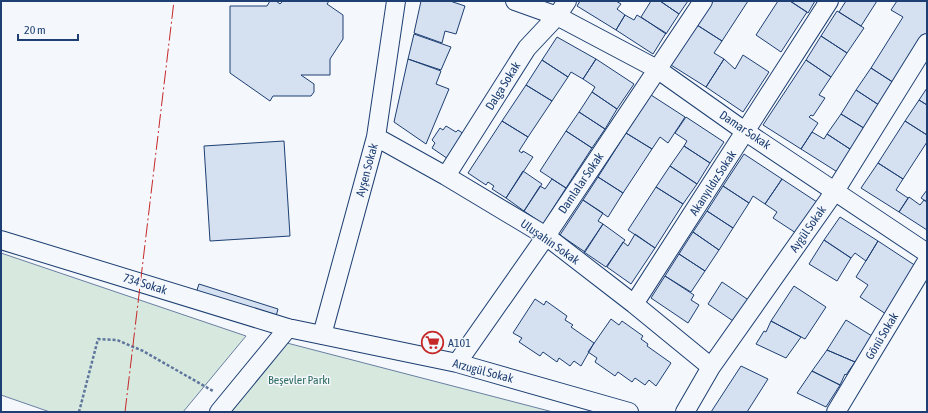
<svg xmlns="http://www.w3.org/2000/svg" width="928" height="413" font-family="'Asap Condensed',sans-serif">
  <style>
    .green { fill: #d7e8df; stroke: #687fa3 }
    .building { fill: #d5e0f0; stroke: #1d3f73 }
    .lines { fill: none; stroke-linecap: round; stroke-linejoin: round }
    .street-casing { stroke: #1d3f73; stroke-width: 20 }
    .path { stroke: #5e769c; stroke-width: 2.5; stroke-dasharray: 3 2; stroke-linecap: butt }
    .street { stroke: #f4f7fb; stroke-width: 18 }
    .power { stroke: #c62828; stroke-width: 1; stroke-dasharray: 14 3 2 3; stroke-linecap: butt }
    .labels { text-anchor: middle; stroke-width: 3; stroke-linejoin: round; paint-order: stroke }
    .street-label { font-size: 12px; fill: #1d3f73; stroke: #f4f7fb }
    .poi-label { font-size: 12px; fill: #1d3f73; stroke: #f4f7fb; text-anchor: start }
    .park-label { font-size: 12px; fill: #2c6c60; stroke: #f4f7fb }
  </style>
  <rect width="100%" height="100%" fill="#f4f7fb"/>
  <path class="green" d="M1 253 246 336 183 412H50L1 395Z
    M287 343 553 412H230Z"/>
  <path class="building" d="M270 1H276L280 4 283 1H329L327 4 343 15V39L330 59V75H301L314 84V92L311 96H273L270 101 230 73V6H267Z
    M421 1H450L465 6 456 34 445 31 442 43 414 33Z
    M580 1H616L621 4 617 9 625 15 616 30 577 6Z
    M651 1H660L679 14 666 34 641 17Z
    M660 1H688L679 14Z
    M713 1H748L722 41 697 25Z
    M778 1H790L807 12 781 52 756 35Z
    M790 1H815L808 13Z
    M846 1H877L861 26 839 12Z
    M897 1H927V38L896 84 871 68 903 17 891 10Z
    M837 11 864 28 847 53 821 36Z
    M625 15 634 20 637 15 666 33 653 54 616 30Z
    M697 25 722 41 714 53 724 59 706 87 671 65Z
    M414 34 451 47 441 70 408 59Z
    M821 36 847 53 831 77 806 60Z
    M557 37 596 59 583 79 571 72 568 77 542 60Z
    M743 55 769 72 743 112 706 87 724 59 735 69Z
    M408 59 441 71 436 84 449 89 426 144 394 122Z
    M596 59 634 84 617 109 592 92 595 87 583 79Z
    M542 60 568 77 552 101 526 85Z
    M806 60 831 77 819 95 825 98 813 116 811 115 809 117 818 123 801 149 763 125Z
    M871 68 897 85 882 107 856 90Z
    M526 85 552 101 528 137 502 121Z
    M927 88V105L919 100Z
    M856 90 882 107 867 130 841 114Z
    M592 92 617 109 605 129 579 112Z
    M651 95 685 117 668 143 660 137 652 149 626 133Z
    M919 100 927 105V135L905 121Z
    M579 112 605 129 592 148 566 131Z
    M841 114 867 130 853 151 827 134Z
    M686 117 724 142 710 163 684 146 687 141 675 133Z
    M502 121 528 137 519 151 522 153 523 151 533 157 506 198 492 189 494 186 488 182 486 185 468 173Z
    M905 121 927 135V142L903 179 878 163Z
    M446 126 456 132 458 130 467 136 451 161 432 148 435 143 432 140 440 128 443 130Z
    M566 131 592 148 566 188 540 171Z
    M812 132 824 139 827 134 853 151 839 173 801 149Z
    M626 133 652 149 623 193 598 177Z
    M284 141 290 236 210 241 204 146Z
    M684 146 710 163 697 184 670 166Z
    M744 154 782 179 765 204 753 196 749 203 723 186Z
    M878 163 903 179 896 190 908 198 899 212 861 188Z
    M670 166 697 184 683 204 656 187Z
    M523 171 542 184 524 211 506 198Z
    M598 177 623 193 608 217 583 200Z
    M552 179 566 188 543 224 524 211 540 186 545 189Z
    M782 179 820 204 799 235 773 218 777 212 765 204Z
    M723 186 749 203 733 228 707 211Z
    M656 187 683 204 655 248 628 230Z
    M927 190V202L921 198Z
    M909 197 920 205 924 200 927 202V230L899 212Z
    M583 200 603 213 598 221 603 224 585 252 560 235Z
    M707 211 733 228 719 250 693 232Z
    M840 217 878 241 866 261 855 253 851 258 824 240Z
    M603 224 625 240 606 267 584 252Z
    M693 232 719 250 705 271 679 254Z
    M635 234 655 248 631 284 607 267 623 242 628 246Z
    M824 240 851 258 837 281 809 264Z
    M878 241 916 266 886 314 860 297 868 285 856 277Z
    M679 254 705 271 691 292 665 276Z
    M665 276 694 295 691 300 699 305 688 323 651 298Z
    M722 282 750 301 736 323 708 304Z
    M199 284 278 309 275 320 195 296Z
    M794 286 826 307 805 339 771 321Z
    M535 299 544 305 546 301 567 316 565 320 573 325 571 327 594 343 581 366 574 361 570 366 559 358 557 362 543 352 540 356 519 342 522 338 513 333Z
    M611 319 619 325 622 321 643 336 641 339 648 344 647 346 671 363 656 386 649 380 645 385 635 378 632 382 618 372 615 376 595 362 597 358 588 352Z
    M846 320 872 336 855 362 827 350Z
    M771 321 801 337 786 358 756 344 764 331 766 332Z
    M827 350 855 362 846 375 845 374 840 385 812 371Z
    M741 366 768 379 747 412H711Z
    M812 371 840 385 826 407 797 393Z"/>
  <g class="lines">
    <defs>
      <path id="street" d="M515 1 557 16 657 69 746 132 927 253
        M376 137 446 176 546 236 634 304 711 367
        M446 176 527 48 557 16 567 1
        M1 240 288 328 457 363 629 412
        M634 304 829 1
        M322 335 376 137 396 1
        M457 363 546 236 703 1
        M219 412 288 328
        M685 412 711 367 835 191 927 43
        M836 412 927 261"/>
    </defs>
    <use href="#street" class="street-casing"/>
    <path class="path" d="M79 412 98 339 117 340 143 351 213 391"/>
    <use href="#street" class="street"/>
    <path class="power" d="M125 412 174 1"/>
  </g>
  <defs>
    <symbol id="supermarket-ring" viewBox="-11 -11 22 22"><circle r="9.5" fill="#f4f7fb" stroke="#c62828" stroke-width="1.5"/><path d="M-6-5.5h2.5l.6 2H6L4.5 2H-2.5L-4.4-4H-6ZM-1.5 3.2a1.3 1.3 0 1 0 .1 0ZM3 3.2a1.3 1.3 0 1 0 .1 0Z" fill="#c62828"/></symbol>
  </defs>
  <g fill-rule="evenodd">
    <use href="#supermarket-ring" x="420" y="330" width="25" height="25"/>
  </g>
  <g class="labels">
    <g class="street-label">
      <text transform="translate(503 86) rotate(-58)" y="4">Dalga Sokak</text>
      <text transform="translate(745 130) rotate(34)" y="4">Damar Sokak</text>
      <text transform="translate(367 170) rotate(-75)" y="4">Ayşen Sokak</text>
      <text transform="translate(581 183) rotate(-56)" y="4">Damlalar Sokak</text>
      <text transform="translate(713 183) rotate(-57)" y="4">Akanyıldız Sokak</text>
      <text transform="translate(808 229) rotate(-55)" y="4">Aygül Sokak</text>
      <text transform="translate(550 242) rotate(35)" y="4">Uluşahin Sokak</text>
      <text transform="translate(145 284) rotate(17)" y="4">734 Sokak</text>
      <text transform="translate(882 336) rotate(-59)" y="4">Gönü Sokak</text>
      <text transform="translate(483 371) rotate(15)" y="4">Arzugül Sokak</text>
    </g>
    <g class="poi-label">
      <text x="448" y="347">A101</text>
    </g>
    <g class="park-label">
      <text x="299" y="384">Beşevler Parkı</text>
    </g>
  </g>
  <rect width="928" height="413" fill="none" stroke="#1d3f73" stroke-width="4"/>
  <path d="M18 34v6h60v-6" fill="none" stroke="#1d3f73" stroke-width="2"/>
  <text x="24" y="34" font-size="12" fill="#1d3f73" stroke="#f4f7fb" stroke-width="3" paint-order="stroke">20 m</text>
</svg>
